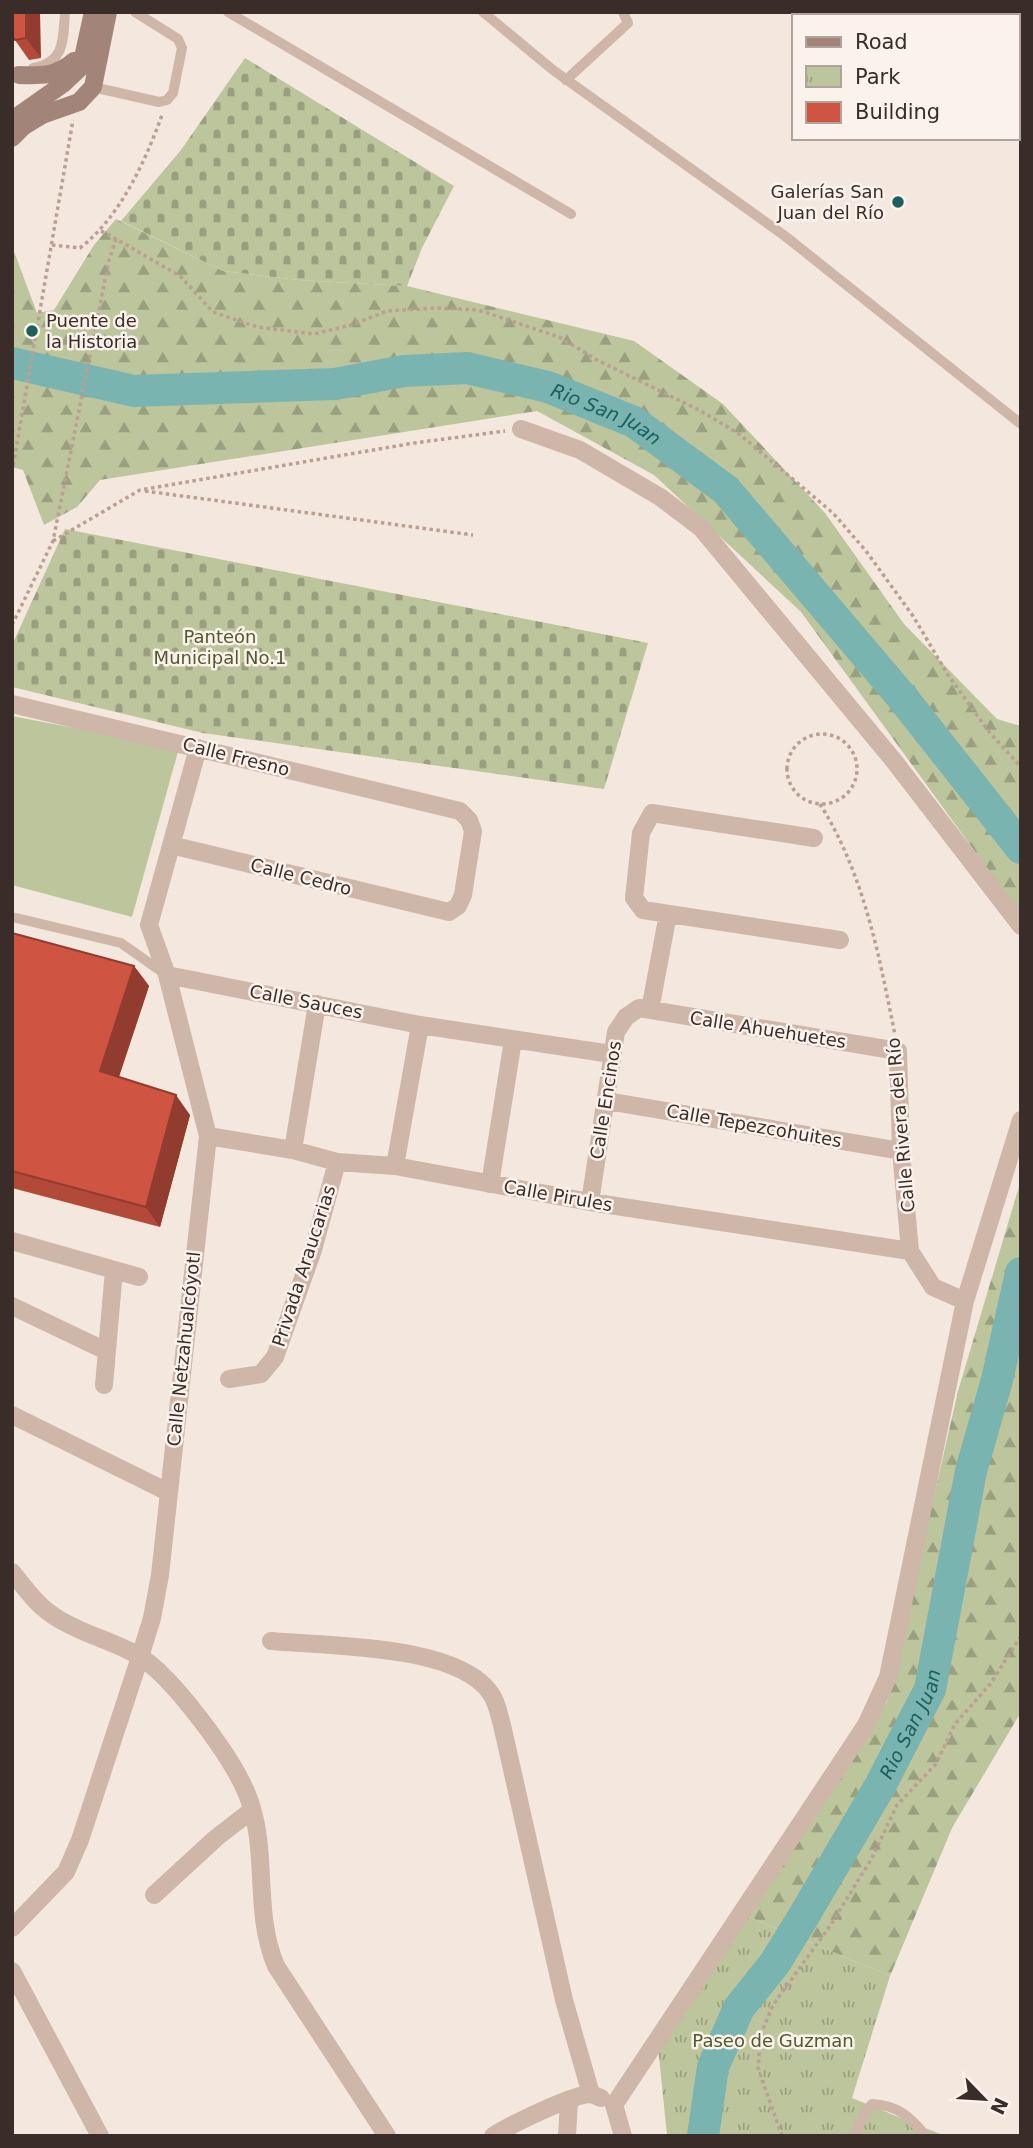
<svg xmlns="http://www.w3.org/2000/svg" width="1033" height="2148" font-family="'DejaVu Sans',sans-serif">
  <style>
    .forest { fill: url(#forest-firs) }
    .cemetery { fill: url(#cemetery-stones) }
    .park { fill: url(#park-tufts) }
    .pitch { fill: #bcc59c }
    .lines { fill: none; stroke-linecap: round; stroke-linejoin: round }
    .river { stroke: #7ab4b0; stroke-width: 32 }
    .path { stroke: #ba9f92; stroke-width: 3.5; stroke-dasharray: 3.5 3.5; stroke-linecap: butt }
    .lane { stroke: #ceb6a9; stroke-width: 10 }
    .street { stroke: #ceb6a9; stroke-width: 18 }
    .secondary { stroke: #a28479; stroke-width: 18 }
    .wall { fill: #b24939 }
    .shaded-wall { fill: #913c2e }
    .building { fill: #cf5542; stroke: #913c2e; stroke-width: 2 }
    .poi-dot { fill: #1b605d; stroke: #fbf2eb; stroke-width: 2.5 }
    .labels { text-anchor: middle; stroke-width: 5; stroke-linejoin: round; paint-order: stroke }
    .poi-label { font-size: 18px; fill: #3a2d29; stroke: #fbf2eb; text-anchor: end }
    .park-label { font-size: 18px; fill: #4e5b2b; stroke: #fbf2eb }
    .street-label { font-size: 18px; fill: #3a2d29; stroke: #fbf2eb }
    .water-label { font-size: 19px; font-style: italic; fill: #1b605d; stroke: #fbf2eb }
  </style>
  <defs>
    <pattern id="forest-firs" width="22" height="20" patternUnits="userSpaceOnUse" patternTransform="scale(1.75)"><rect width="22" height="20" fill="#bcc59c"/><path d="M5 1l3.5 6h-7zM16 11l3.5 6h-7z" fill="#9aa07f"/></pattern>
    <pattern id="cemetery-stones" width="16" height="16" patternUnits="userSpaceOnUse" patternTransform="scale(1.75)"><rect width="16" height="16" fill="#bcc59c"/><path d="M2 7V4a2 2 0 0 1 4 0v3zM10 15v-3a2 2 0 0 1 4 0v3z" fill="#9aa07f"/></pattern>
    <pattern id="park-tufts" width="24" height="20" patternUnits="userSpaceOnUse" patternTransform="scale(1.75)"><rect width="24" height="20" fill="#bcc59c"/><path d="M3 7l-1-3M5 7V3M7 7l1-3M15 17l-1-3M17 17v-4M19 17l1-3" fill="none" stroke="#9aa07f"/></pattern>
  </defs>
  <rect width="100%" height="100%" fill="#f4e8de"/>
  <path class="forest" d="M116 219 223 271 298 280 407 286 634 341 723 404 825 513 904 624 997 719 1021 726V915L801 612 654 475 537 411 100 480 77 507 44 525 23 470 12 467V246L37 313 54 310 94 245Z
    M1021 1180V1712L952 1828 890 1976 749 1917 818 1803 887 1702 958 1391Z"/>
  <path class="cemetery" d="M245 58 454 186 422 248 407 286 298 280 223 271 121 221 181 150Z
    M65 529 648 643 604 789 203 733 12 687V645Z"/>
  <path class="park" d="M749 1917 890 1976 852 2098 945 2136H667L658 2046Z"/>
  <path class="pitch" d="M12 716 179 748 132 917 12 885Z"/>
  <g class="lines">
    <g class="river">
      <path id="s1" d="M12 363 134 391 335 384 404 371 467 368 548 387 634 422 726 490 901 696 1021 848"/>
      <path id="s2" d="M703 2136 713 2067 739 2008 775 1963 802 1919 880 1786 930 1689 971 1471 997 1380 1021 1273"/>
    </g>
    <path class="path" d="M101 231 116 239
      M52 245 80 248C120 217 145 162 162 115
      M12 472 73 120
      M145 491 473 535
      M53 541 140 490 414 443 505 431
      M12 625 53 541 109 260 116 239 180 276 213 312 257 327 314 334 351 325 387 311 436 308 478 310 559 337 599 361 701 411 739 434 833 513 866 551 913 616 948 675 990 733 1021 767
      M787 769a35 35 0 1 1 70 0a35 35 0 1 1-70 0Z
      M820 804C864 874 879 955 895 1035
      M782 2136 758 2068 761 2034 773 2005 830 1926 872 1858 897 1805 936 1764 955 1724 991 1683 1021 1636"/>
    <path class="lane" d="M228 12 571 214
      M483 12 553 70 785 236 1021 424
      M903 12 911 16
      M1017 39 1021 40
      M33 68C65 63 63 40 65 12
      M566 80 628 23 623 12
      M93 87 159 102 167 100 173 93 182 48 178 39 135 12
      M12 917 121 943 165 974
      M855 2136 864 2113 872 2104C898 2105 910 2117 926 2136"/>
    <path class="street" d="M521 429 580 450 660 497 701 528 894 761 1021 926
      M12 704 460 811 469 820 473 831 463 895 458 906 449 912 171 845
      M814 838 652 813 641 833 634 898 643 910 840 940
      M167 975 420 1025 611 1054
      M650 1010 668 914
      M607 1101 901 1151
      M208 1136 293 1150 337 1162 395 1166 590 1202 910 1251
      M293 1150 317 1004
      M395 1166 420 1025
      M490 1184 513 1040
      M590 1202 616 1032 626 1017 639 1008 898 1051 901 1151 910 1251
      M12 1241 139 1277
      M965 1301 1021 1120
      M12 1306 106 1351
      M229 1379 261 1374 275 1357 313 1250 337 1162
      M104 1385 114 1270
      M12 1415 168 1492
      M12 1572C26 1589 38 1607 57 1618 82 1634 113 1641 139 1656 173 1677 232 1757 247 1794 270 1850 252 1909 276 1966L387 2136
      M271 1641C326 1646 459 1644 491 1694 497 1702 499 1715 502 1725L564 2000 591 2094
      M154 1895 216 1838 252 1810
      M12 1928 66 1872 80 1840 140 1657 152 1618 160 1575 208 1136 167 975 149 925 198 748
      M12 1971 100 2136
      M614 2105 866 1725 888 1677 965 1301 933 1287 910 1251
      M614 2105 623 2136
      M493 2136C510 2125 573 2094 591 2094 595 2095 598 2097 601 2098
      M567 2136 569 2101"/>
    <path class="secondary" d="M19 75C41 76 57 76 74 61
      M12 120 63 84 81 67 93 12
      M12 138 24 126 42 115 79 102 93 87 108 12"/>
  </g>
  <path class="wall" d="M12 12 41 58 29 60 15 40Z
    M12 933 134 966 149 986 119 1077 190 1115 160 1227 12 1188Z"/>
  <path class="shaded-wall" d="M26 12H40L41 58 26 38Z
    M134 966 149 986 114 1091 100 1071Z
    M176 1095 190 1115 160 1227 146 1207Z"/>
  <path class="building" d="M12 12H26V38L15 40 12 35Z
    M12 933 134 966 100 1071 176 1095 146 1207 12 1171Z"/>
  <g class="poi-dot">
    <circle cx="898" cy="202" r="7"/>
    <circle cx="32" cy="331" r="7"/>
  </g>
  <g class="labels">
    <g class="poi-label">
      <text x="884" y="198">Galerías San<tspan x="884" dy="21">Juan del Río</tspan></text>
      <text x="46" y="327" text-anchor="start">Puente de<tspan x="46" dy="21">la Historia</tspan></text>
    </g>
    <g class="park-label">
      <text x="220" y="643">Panteón<tspan x="220" dy="21">Municipal No.1</tspan></text>
      <text x="773" y="2047">Paseo de Guzman</text>
    </g>
    <g class="street-label">
      <text transform="translate(236 757) rotate(14)" y="6">Calle Fresno</text>
      <text transform="translate(301 877) rotate(14)" y="6">Calle Cedro</text>
      <text transform="translate(306 1002) rotate(11)" y="6">Calle Sauces</text>
      <text transform="translate(768 1030) rotate(9)" y="6">Calle Ahuehuetes</text>
      <text transform="translate(606 1100) rotate(-81)" y="6">Calle Encinos</text>
      <text transform="translate(901 1125) rotate(-95)" y="6">Calle Rivera del Río</text>
      <text transform="translate(754 1126) rotate(10)" y="6">Calle Tepezcohuites</text>
      <text transform="translate(558 1196) rotate(10)" y="6">Calle Pirules</text>
      <text transform="translate(304 1266) rotate(-72)" y="6">Privada Araucarias</text>
      <text transform="translate(184 1349) rotate(-84)" y="6">Calle Netzahualcóyotl</text>
    </g>
    <g class="water-label">
      <text dy="7" stroke="none"><textPath href="#s1" startOffset="607">Rio San Juan</textPath></text>
      <text dy="7" stroke="none"><textPath href="#s2" startOffset="467">Rio San Juan</textPath></text>
    </g>
  </g>
  <rect width="1033" height="2148" fill="none" stroke="#3a2d29" stroke-width="28"/>
  <rect x="792" y="14" width="228" height="126" fill="#fbf2eb" stroke="#aea39d" stroke-width="2"/>
  <rect x="806" y="37" width="35" height="10" fill="#a28479" stroke="#aea39d" stroke-width="2"/>
  <text x="855" y="49" font-size="21" fill="#3a2d29">Road</text>
  <rect x="806" y="66" width="35" height="21" fill="url(#park-tufts)" stroke="#aea39d" stroke-width="2"/>
  <text x="855" y="84" font-size="21" fill="#3a2d29">Park</text>
  <rect x="806" y="102" width="35" height="21" fill="#cf5542" stroke="#aea39d" stroke-width="2"/>
  <text x="855" y="119" font-size="21" fill="#3a2d29">Building</text>
  <g transform="translate(984 2099) rotate(115)" stroke="#fbf2eb" stroke-width="5" paint-order="stroke">
  <path d="M0-5L12 26L0 18L-12 26Z" fill="#3a2d29"/>
  <text y="-10" font-size="19" font-weight="bold" text-anchor="middle" fill="#3a2d29">N</text>
  </g>
</svg>
